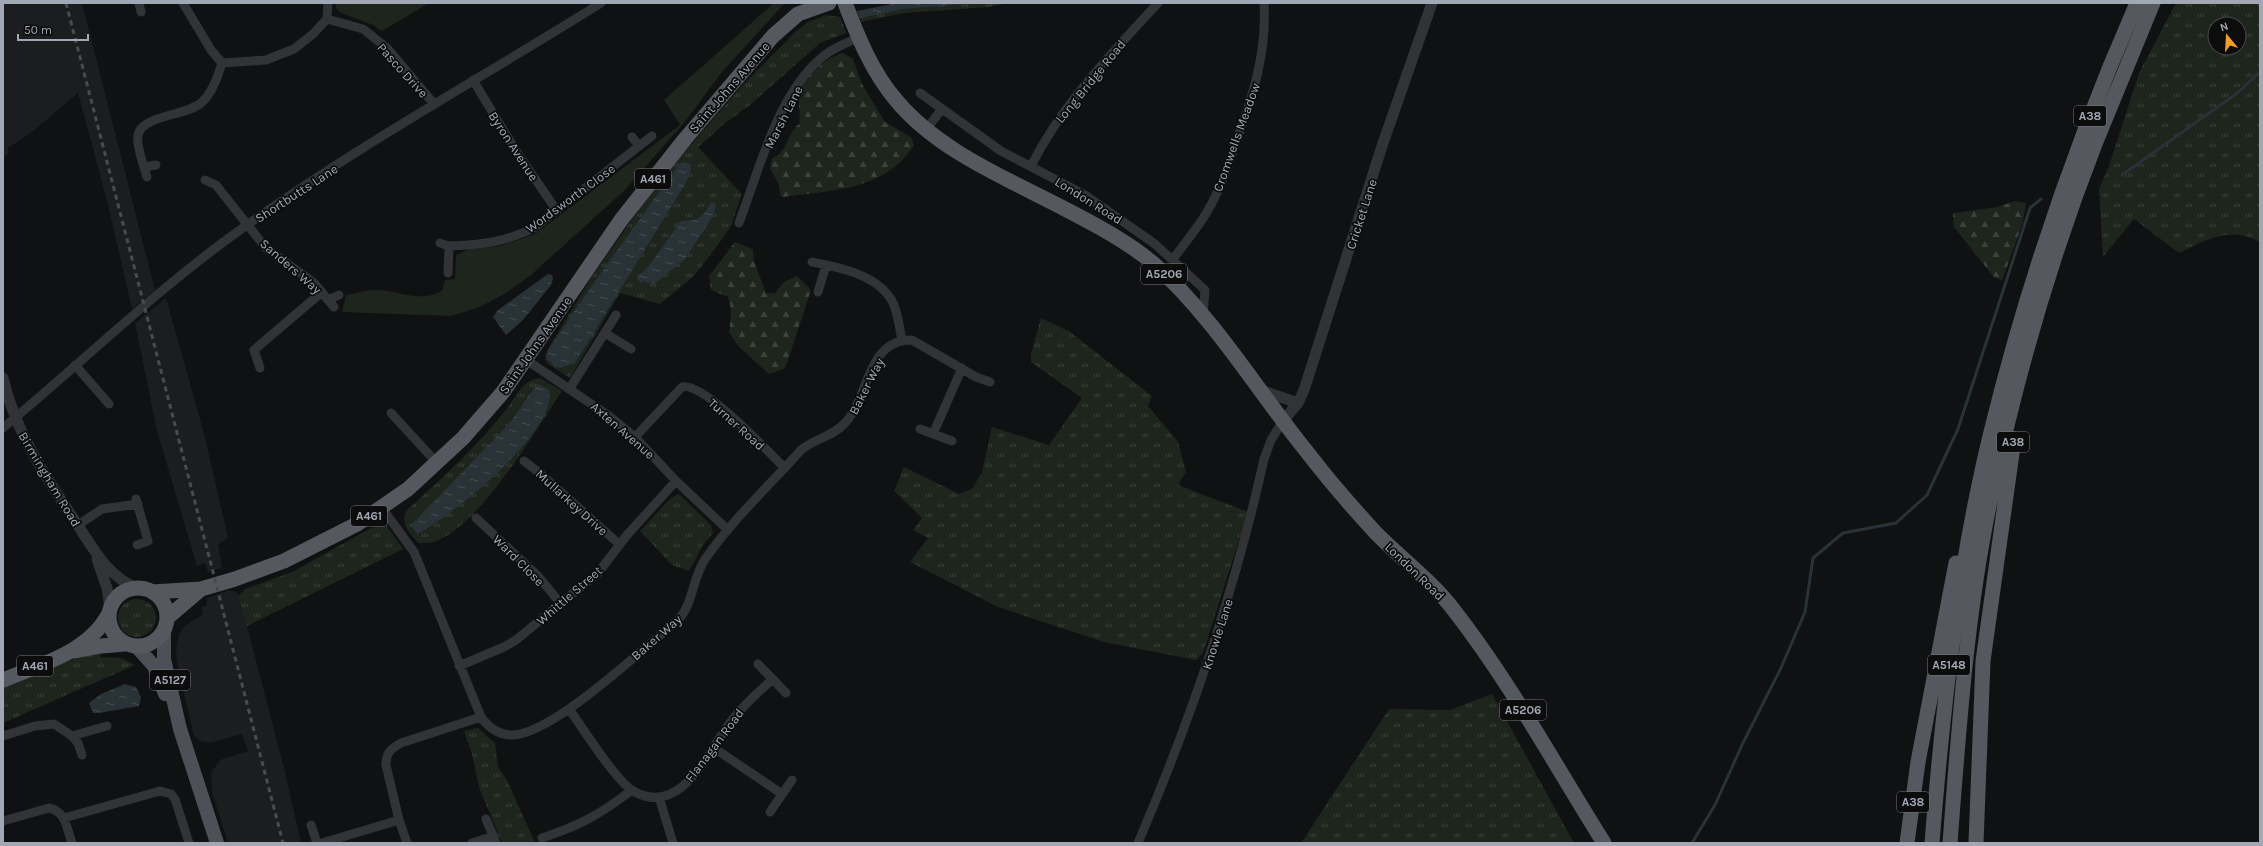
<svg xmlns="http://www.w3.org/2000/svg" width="2263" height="846" font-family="Karla,sans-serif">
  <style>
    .built { fill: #1c1d1f }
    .grass { fill: url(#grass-tufts); fill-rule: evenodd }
    .forest { fill: url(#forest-firs) }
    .green { fill: #1d251d }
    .water { fill: url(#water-ripples) }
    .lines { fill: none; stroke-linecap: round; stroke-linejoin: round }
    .stream { stroke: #293237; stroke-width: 3 }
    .minor { stroke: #313337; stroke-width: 9 }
    .tertiary { stroke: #313337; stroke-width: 11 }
    .primary { stroke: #4d5056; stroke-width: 14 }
    .trunk { stroke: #55585f; stroke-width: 15 }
    .rail { stroke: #484b50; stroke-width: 3; stroke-dasharray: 5 4; stroke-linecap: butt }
    .labels { text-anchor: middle; stroke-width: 3.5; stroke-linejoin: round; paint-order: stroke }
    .shield { fill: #0c0c0d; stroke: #757981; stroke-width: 1 }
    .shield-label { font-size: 12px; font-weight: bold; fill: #a2a8b3 }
    .street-label { font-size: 13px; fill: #a2a8b3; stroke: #0c0c0d }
  </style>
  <defs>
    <pattern id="grass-tufts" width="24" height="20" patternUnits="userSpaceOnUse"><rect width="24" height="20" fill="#1d251d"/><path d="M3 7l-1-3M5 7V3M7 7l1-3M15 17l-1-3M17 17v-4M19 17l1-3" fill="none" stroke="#3b423b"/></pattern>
    <pattern id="forest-firs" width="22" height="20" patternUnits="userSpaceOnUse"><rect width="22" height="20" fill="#1d251d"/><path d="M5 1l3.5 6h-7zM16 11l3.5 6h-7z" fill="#3b423b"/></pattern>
    <pattern id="water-ripples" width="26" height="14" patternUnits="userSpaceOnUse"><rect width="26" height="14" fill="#293237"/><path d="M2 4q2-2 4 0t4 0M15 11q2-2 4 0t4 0" fill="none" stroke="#454d52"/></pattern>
  </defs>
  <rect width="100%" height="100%" fill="#101112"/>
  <path class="built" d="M3 3H82L155 290 132 309 107 201 78 93 32 132 8 148V154L3 158Z
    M166 298 205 437 228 538 218 544 222 568 208 572 205 563 197 566 157 431 135 323Z
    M229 590 237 592 247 626 285 772 301 843H228L212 792 211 773 220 760 248 751 242 734 211 743 200 741 194 736 179 673 176 654 177 643 180 633 185 626 203 614 202 607 206 606 207 598Z"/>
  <path class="grass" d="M898 3H1009L989 7 904 13 861 22 857 11Z
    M2176 3H2260V242C2229 225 2207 240 2179 253L2134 219 2103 257 2099 189 2109 166 2139 73ZM2215 24H2239V48H2215Z
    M826 15 840 17 846 33 820 43 750 105 725 123 698 147 742 194 731 226 715 249 693 277 660 304 620 293 570 378 548 364 545 359 546 352 593 275 659 181 743 85 796 31 808 22Z
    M1041 318 1070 332 1152 396 1148 406 1178 442 1186 472 1178 485 1248 512 1203 653 1196 660 1104 642 998 607 910 562 928 538 913 530 922 518 894 491 904 467 959 494 972 489 982 472 992 427 1049 445 1082 398 1031 362V354Z
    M540 378 562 391C534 433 483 521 437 541 432 543 425 543 419 543 410 534 399 523 407 510 443 477 478 446 508 407 518 394 522 380 540 378Z
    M679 494 711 525 713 533 703 545 689 571 672 565 640 531 671 498Z
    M386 525 403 549 247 626 238 596 245 589 292 572 371 528Z
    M118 618a19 19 0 1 1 38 0a19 19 0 1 1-38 0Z
    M100 653V657L121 658 135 665 3 723V686L66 661Z
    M1492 694 1574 843H1301L1389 709 1450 710Z
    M478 728 495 743 498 767 507 780 535 843H502L479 787 472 754 464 731Z"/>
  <path class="forest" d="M843 53 853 59 862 84 885 122 911 137 914 145C885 191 832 190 783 197L780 195 779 185 770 168 772 158C788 153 787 132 799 124 801 114 797 102 800 92 805 75 826 58 843 53Z
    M2015 201 2026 203 2023 222 2002 281 1993 276 1954 227 1953 213 1997 207Z
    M735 242 753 249 754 261 766 293H775L784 282 797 276 811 290 787 363 784 369 769 374 738 346 729 332C731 319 732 309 728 297L711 290 709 276Z"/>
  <path class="green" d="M335 3H429L382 31 373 25 341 13 337 10Z
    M774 3H785L722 72 684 123 625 190 531 275 506 293 480 307 451 316 342 312 346 295C356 294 369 289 377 290 402 291 418 303 442 291L445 280 455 279 456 255 469 249 501 246 535 234 680 125 664 100Z"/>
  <path class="water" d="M898 3H976L903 9 860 18 857 11Z
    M685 162 691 165 690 174 684 186 575 363 559 368 547 360 548 350 593 284 680 163Z
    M711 202 716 203 714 213 708 224 684 260 654 284 643 281 641 283 637 279 651 263 681 221C697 222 704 217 711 202Z
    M548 274 552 275 553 279 551 285 523 320 506 335 493 317 498 310Z
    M538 384 549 390C559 430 450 518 417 534L411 525 510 423 529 395Z
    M125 684 136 687 141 697 139 706 99 713H93L89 703 101 694Z"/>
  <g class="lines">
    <path class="stream" d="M2122 175 2236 94 2260 72
      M1692 843 1715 805 1742 745 1781 668 1805 612 1813 558 1843 533 1896 523 1927 495 1958 429 2030 208 2041 199"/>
    <path class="minor" d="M139 3 141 12
      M183 3 211 50 222 63 266 60 294 49 313 34 327 19 328 3
      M327 19 363 29 387 48 434 104
      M473 80 516 151 557 211
      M920 93 1001 151 1085 195 1155 244 1205 290 1203 316
      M926 130 941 110
      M632 137 639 146
      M1031 166C1062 104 1111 54 1158 3
      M144 167 156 165
      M147 177C144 168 136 144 138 135 142 115 186 116 201 103 212 94 218 76 222 63
      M205 180 216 185 266 248 314 283 334 307
      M739 223C759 170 780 85 829 52 838 46 849 42 859 37
      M440 243C451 248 456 245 467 245 494 243 510 239 534 228L652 136
      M1173 259C1183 246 1193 233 1202 220 1218 196 1227 169 1236 142 1253 96 1267 52 1264 3
      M812 262C838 267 875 274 891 299 898 310 899 327 902 340
      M448 273 449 248
      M818 292 826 265
      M328 300 339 295
      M605 333 631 349
      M525 359 609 416 635 437 676 481 728 530
      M75 365 109 404
      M260 368 254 350 322 292
      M570 388 616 315
      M391 413 437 463
      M3 428C85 360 160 286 247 225 361 144 483 77 601 3
      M920 429 952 441
      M933 434 962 368
      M635 437 682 387C703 381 768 452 785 468
      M524 461 542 475 619 544
      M136 499 148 541 137 545
      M382 508 414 552 481 717C489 728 498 735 512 735 552 735 645 647 679 619 694 602 692 577 706 558 733 519 769 486 801 450 814 439 834 436 845 423 869 397 867 339 912 340L976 377 990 382
      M476 518 538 576 561 604
      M78 525 102 509 138 504
      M758 664 786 693
      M459 666 504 647 516 640 598 573 627 535 676 481
      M569 709C582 727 616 781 633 791 682 819 709 749 732 720 744 705 758 692 773 679
      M3 736 35 726 54 724 72 736 78 743 82 755
      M72 736 107 726
      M714 748 782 794
      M659 797 673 843
      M770 812 792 780
      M64 818 160 791 171 794 175 799 189 843
      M486 819 496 843
      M3 821 49 808C66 811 67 829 72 843
      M311 825 317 843
      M542 838C581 825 599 815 632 790
      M322 843 399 820
      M407 843 399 820 386 765C386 752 391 749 401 743L481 717
      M472 843 494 836
      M1138 843C1191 719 1235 591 1264 459L1271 440 1283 421"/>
    <path class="tertiary" d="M3 378C15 431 45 476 75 521 92 546 107 577 137 588
      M1260 390 1298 403
      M1283 421 1298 403 1304 390 1383 143 1432 3
      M97 559 107 588 110 608"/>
    <path class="primary" d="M164 629V659L180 729 217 843
      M136 646 154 666 165 694"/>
    <path class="trunk" d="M845 3C858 37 872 72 896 100 938 151 1008 179 1065 209 1096 225 1128 242 1154 264 1214 317 1260 395 1311 457 1331 483 1353 508 1375 532 1400 558 1431 580 1453 609 1510 682 1555 765 1604 843
      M109 617a29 29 0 1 1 58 0a29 29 0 1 1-58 0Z
      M152 592 201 589 235 579 284 561 357 524 408 489 463 438 503 392 621 220 685 139 773 36 798 14 829 3
      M167 618 201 589
      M75 651 101 646 125 644
      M3 680C40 665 88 652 108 615
      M1907 843 1918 762 1956 563
      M1932 843C1943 705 1958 567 1991 432 2027 285 2076 142 2137 3
      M1950 843C1959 726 1967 607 1992 492 2017 374 2051 257 2095 144 2114 97 2134 50 2153 3
      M1976 843 1983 661 2014 439"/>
    <path class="rail" d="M66 3 283 843"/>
  </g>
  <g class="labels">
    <g class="shield">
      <rect x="2074" y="106" width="32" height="20" rx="3"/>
      <rect x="635" y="169" width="36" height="20" rx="3"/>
      <rect x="1141" y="264" width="46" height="20" rx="3"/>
      <rect x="1997" y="432" width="32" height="20" rx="3"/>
      <rect x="351" y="506" width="36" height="20" rx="3"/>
      <rect x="1928" y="655" width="42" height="20" rx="3"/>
      <rect x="17" y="656" width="36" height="20" rx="3"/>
      <rect x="150" y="670" width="40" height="20" rx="3"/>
      <rect x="1500" y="700" width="46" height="20" rx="3"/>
      <rect x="1897" y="792" width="32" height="20" rx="3"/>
    </g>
    <g class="shield-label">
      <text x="2090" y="120">A38</text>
      <text x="653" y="183">A461</text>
      <text x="1164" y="278">A5206</text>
      <text x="2013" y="446">A38</text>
      <text x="369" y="520">A461</text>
      <text x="1949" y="669">A5148</text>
      <text x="35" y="670">A461</text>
      <text x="170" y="684">A5127</text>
      <text x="1523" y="714">A5206</text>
      <text x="1913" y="806">A38</text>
    </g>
    <g class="street-label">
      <text transform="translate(403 70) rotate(48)" y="5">Pasco Drive</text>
      <text transform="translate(1090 81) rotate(-51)" y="5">Long Bridge Road</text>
      <text transform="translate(729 87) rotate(-49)" y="5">Saint Johns Avenue</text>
      <text transform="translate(783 117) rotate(-63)" y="5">Marsh Lane</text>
      <text transform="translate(1236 137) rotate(-70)" y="5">Cromwells Meadow</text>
      <text transform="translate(514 146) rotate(57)" y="5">Byron Avenue</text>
      <text transform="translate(296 193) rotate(-33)" y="5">Shortbutts Lane</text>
      <text transform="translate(570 198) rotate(-36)" y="5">Wordsworth Close</text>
      <text transform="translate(1089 200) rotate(32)" y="5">London Road</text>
      <text transform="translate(1361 214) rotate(-72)" y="5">Cricket Lane</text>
      <text transform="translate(291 266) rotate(41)" y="5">Sanders Way</text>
      <text transform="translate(535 345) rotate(-55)" y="5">Saint Johns Avenue</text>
      <text transform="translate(866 386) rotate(-63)" y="5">Baker Way</text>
      <text transform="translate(737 424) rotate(42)" y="5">Turner Road</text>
      <text transform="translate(623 430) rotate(41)" y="5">Axten Avenue</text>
      <text transform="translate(50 479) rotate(59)" y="5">Birmingham Road</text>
      <text transform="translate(572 502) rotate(42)" y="5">Mullarkey Drive</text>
      <text transform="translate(519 560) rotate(45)" y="5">Ward Close</text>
      <text transform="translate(1415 571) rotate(44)" y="5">London Road</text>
      <text transform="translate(569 595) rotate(-41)" y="5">Whittle Street</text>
      <text transform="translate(1217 634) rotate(-72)" y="5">Knowle Lane</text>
      <text transform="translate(656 637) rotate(-41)" y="5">Baker Way</text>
      <text transform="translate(714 745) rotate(-53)" y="5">Flanagan Road</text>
    </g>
  </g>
  <rect width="2263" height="846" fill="none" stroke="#a2a8b3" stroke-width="8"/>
  <g transform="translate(2227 36) rotate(342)"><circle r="19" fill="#0c0c0d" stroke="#484a4f"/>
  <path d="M0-3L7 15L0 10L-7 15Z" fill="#f29e29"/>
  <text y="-6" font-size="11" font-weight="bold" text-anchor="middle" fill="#a2a8b3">N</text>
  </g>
  <path d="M18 34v6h70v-6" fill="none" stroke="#a2a8b3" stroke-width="2"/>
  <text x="24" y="34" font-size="12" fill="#a2a8b3" stroke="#0c0c0d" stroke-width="3" paint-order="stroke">50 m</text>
</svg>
